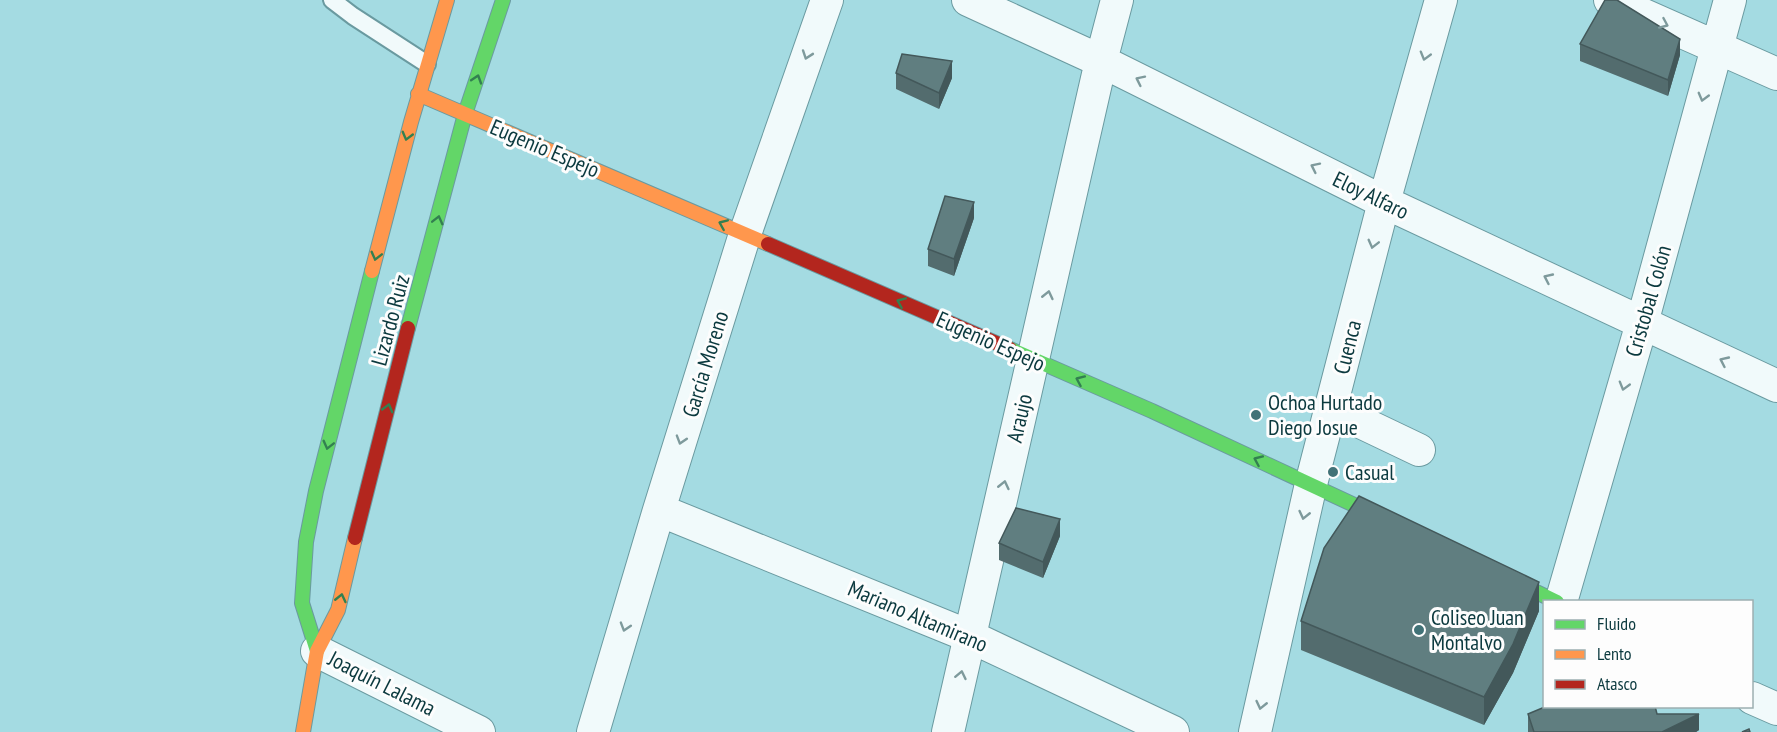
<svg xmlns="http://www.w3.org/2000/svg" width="1777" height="732" font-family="'PT Sans Narrow',sans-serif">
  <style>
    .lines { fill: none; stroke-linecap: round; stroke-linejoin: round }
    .lane-casing { stroke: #6a9aa0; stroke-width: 20 }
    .street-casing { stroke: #6a9aa0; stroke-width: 34 }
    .fast-casing { stroke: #6a9aa0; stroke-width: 16 }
    .slow-casing { stroke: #6a9aa0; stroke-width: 16 }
    .jam-casing { stroke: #6a9aa0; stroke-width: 16 }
    .lane { stroke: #f1fafb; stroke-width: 16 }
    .street { stroke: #f1fafb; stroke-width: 32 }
    .fast { stroke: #63d668; stroke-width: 14 }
    .slow { stroke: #ff974d; stroke-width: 14 }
    .jam { stroke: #b3261e; stroke-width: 14 }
    .wall { fill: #536c6e }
    .shaded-wall { fill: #43585a }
    .building { fill: #607e80; stroke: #43585a; stroke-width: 1.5 }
    .oneway { stroke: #7e9a9c }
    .oneway2 { stroke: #338051 }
    .poi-dot { fill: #417277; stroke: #fdfdfd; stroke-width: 2 }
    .labels { text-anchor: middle; stroke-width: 6; stroke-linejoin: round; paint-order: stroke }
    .street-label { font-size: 22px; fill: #0b393e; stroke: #fdfdfd }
    .poi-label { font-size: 22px; fill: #0b393e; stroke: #fdfdfd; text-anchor: start }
  </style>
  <rect width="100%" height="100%" fill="#a4dbe2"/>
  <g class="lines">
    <defs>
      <path id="lane" d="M332 0 353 16 427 64"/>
      <path id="street" d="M968 0 1101 61 1384 202 1777 386
        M1610 0 1777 74
        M1331 408 1419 450
        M659 510 969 636 1173 732
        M1561 602 1642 323 1730 0
        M317 651 479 732
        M1752 698 1777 709
        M593 732 659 510 745 234 827 0
        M948 732 1101 61 1117 0
        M1255 732 1311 484 1384 202 1441 0"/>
      <path id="fast" d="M408 328 465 114 503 0
        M1010 349 1152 411 1393 523
        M1499 574 1557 602
        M317 651 302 603 306 542 316 491 372 271"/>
      <path id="slow" d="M418 94 768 244
        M372 271 411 122 447 0
        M303 732 317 651 338 610 355 538"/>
      <path id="jam" d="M768 244 1010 349
        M355 538 408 328"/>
    </defs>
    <use href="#lane" class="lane-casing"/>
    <use href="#street" class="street-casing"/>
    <use href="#fast" class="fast-casing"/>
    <use href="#slow" class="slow-casing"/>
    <use href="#jam" class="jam-casing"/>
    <use href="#lane" class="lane"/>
    <use href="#street" class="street"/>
    <use href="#fast" class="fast"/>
    <use href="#slow" class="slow"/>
    <use href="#jam" class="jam"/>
  </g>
  <path class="wall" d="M1580 44 1680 55 1668 96 1580 61Z
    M896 73 952 78 939 109 896 89Z
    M974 218 954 276 928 266V249Z
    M1060 536 1043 578 999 560V543Z
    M1539 611 1513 673 1484 725 1301 650V621Z
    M1528 714H1657L1699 730 1696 732H1528Z"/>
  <path class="shaded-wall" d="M1680 39V55L1668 96V80Z
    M952 61V78L939 109V93Z
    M974 202V218L954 276V259Z
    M1060 519V536L1043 578V562Z
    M1539 582V611L1513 673 1484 725V697Z
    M1699 714V730L1696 732H1662Z"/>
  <path class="building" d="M1605 0H1617L1680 39 1668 80 1580 44Z
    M902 54 952 61 939 93 896 73Z
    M945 196 974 202 954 259 928 249Z
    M1359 496 1539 582 1513 644 1484 697 1301 621 1324 548Z
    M1016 508 1060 519 1043 562 999 543Z
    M1547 706H1655L1657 714H1699L1662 732H1534L1528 714Z
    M1749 729 1750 732H1742Z"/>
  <defs><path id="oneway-chevron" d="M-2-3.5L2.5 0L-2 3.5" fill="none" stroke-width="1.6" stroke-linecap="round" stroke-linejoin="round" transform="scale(1.5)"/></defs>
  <g class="oneway">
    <use href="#oneway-chevron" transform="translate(1664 24) rotate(24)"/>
    <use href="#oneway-chevron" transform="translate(807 55) rotate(109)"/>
    <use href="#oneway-chevron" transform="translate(1425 56) rotate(106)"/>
    <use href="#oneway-chevron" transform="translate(1140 80) rotate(-154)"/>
    <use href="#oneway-chevron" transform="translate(1703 97) rotate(105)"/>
    <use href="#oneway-chevron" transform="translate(1315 167) rotate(-154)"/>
    <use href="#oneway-chevron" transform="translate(1373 244) rotate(104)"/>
    <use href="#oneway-chevron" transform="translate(1548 278) rotate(-155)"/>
    <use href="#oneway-chevron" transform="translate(1048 295) rotate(-77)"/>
    <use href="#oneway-chevron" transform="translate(1724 361) rotate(-155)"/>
    <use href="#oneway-chevron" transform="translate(1624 386) rotate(106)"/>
    <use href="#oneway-chevron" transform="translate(681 440) rotate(107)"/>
    <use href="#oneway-chevron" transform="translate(1004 485) rotate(-77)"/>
    <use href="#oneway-chevron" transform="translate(1304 515) rotate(103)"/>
    <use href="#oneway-chevron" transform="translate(625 627) rotate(107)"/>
    <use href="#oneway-chevron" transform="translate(961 675) rotate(-78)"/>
    <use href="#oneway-chevron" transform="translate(1261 705) rotate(103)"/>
  </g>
  <g class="oneway2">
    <use href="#oneway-chevron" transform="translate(477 79) rotate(-72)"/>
    <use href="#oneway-chevron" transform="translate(407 136) rotate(105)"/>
    <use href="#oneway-chevron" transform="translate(438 220) rotate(-76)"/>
    <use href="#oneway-chevron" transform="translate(723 224) rotate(-157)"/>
    <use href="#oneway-chevron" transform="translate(376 256) rotate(104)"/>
    <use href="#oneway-chevron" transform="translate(901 302) rotate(-157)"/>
    <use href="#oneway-chevron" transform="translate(1080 380) rotate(-156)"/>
    <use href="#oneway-chevron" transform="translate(388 408) rotate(-75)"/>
    <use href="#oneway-chevron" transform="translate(328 445) rotate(104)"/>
    <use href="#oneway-chevron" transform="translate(1258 460) rotate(-156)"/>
    <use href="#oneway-chevron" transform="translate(341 598) rotate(-77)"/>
  </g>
  <g class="poi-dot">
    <circle cx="1256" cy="415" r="6"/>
    <circle cx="1333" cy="472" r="6"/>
    <circle cx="1419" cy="630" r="6"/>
  </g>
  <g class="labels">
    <g class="street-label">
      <text transform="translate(545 148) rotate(23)" y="8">Eugenio Espejo</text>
      <text transform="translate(1371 195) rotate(26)" y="8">Eloy Alfaro</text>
      <text transform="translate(1648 301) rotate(-74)" y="8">Cristobal Colón</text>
      <text transform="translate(390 320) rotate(-75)" y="8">Lizardo Ruiz</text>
      <text transform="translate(991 341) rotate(24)" y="8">Eugenio Espejo</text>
      <text transform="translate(1347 347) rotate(-76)" y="8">Cuenca</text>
      <text transform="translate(705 364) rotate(-73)" y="8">García Moreno</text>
      <text transform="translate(1019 418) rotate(-77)" y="8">Araujo</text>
      <text transform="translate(918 616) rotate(23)" y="8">Mariano Altamirano</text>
      <text transform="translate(382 683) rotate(27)" y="8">Joaquín Lalama</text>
    </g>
    <g class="poi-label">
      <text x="1268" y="410">Ochoa Hurtado<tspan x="1268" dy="25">Diego Josue</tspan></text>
      <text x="1345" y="480">Casual</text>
      <text x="1431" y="625">Coliseo Juan<tspan x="1431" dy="25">Montalvo</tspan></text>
    </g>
  </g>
  <rect x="1543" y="600" width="210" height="108" fill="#fdfdfd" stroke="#9cafb1" stroke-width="1.5"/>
  <rect x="1555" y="620" width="30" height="9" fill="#63d668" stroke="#9cafb1" stroke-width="1.5"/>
  <text x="1597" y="630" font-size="18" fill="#0b393e">Fluido</text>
  <rect x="1555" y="650" width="30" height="9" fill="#ff974d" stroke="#9cafb1" stroke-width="1.5"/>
  <text x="1597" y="660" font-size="18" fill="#0b393e">Lento</text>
  <rect x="1555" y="680" width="30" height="9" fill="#b3261e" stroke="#9cafb1" stroke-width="1.5"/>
  <text x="1597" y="690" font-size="18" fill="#0b393e">Atasco</text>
</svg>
